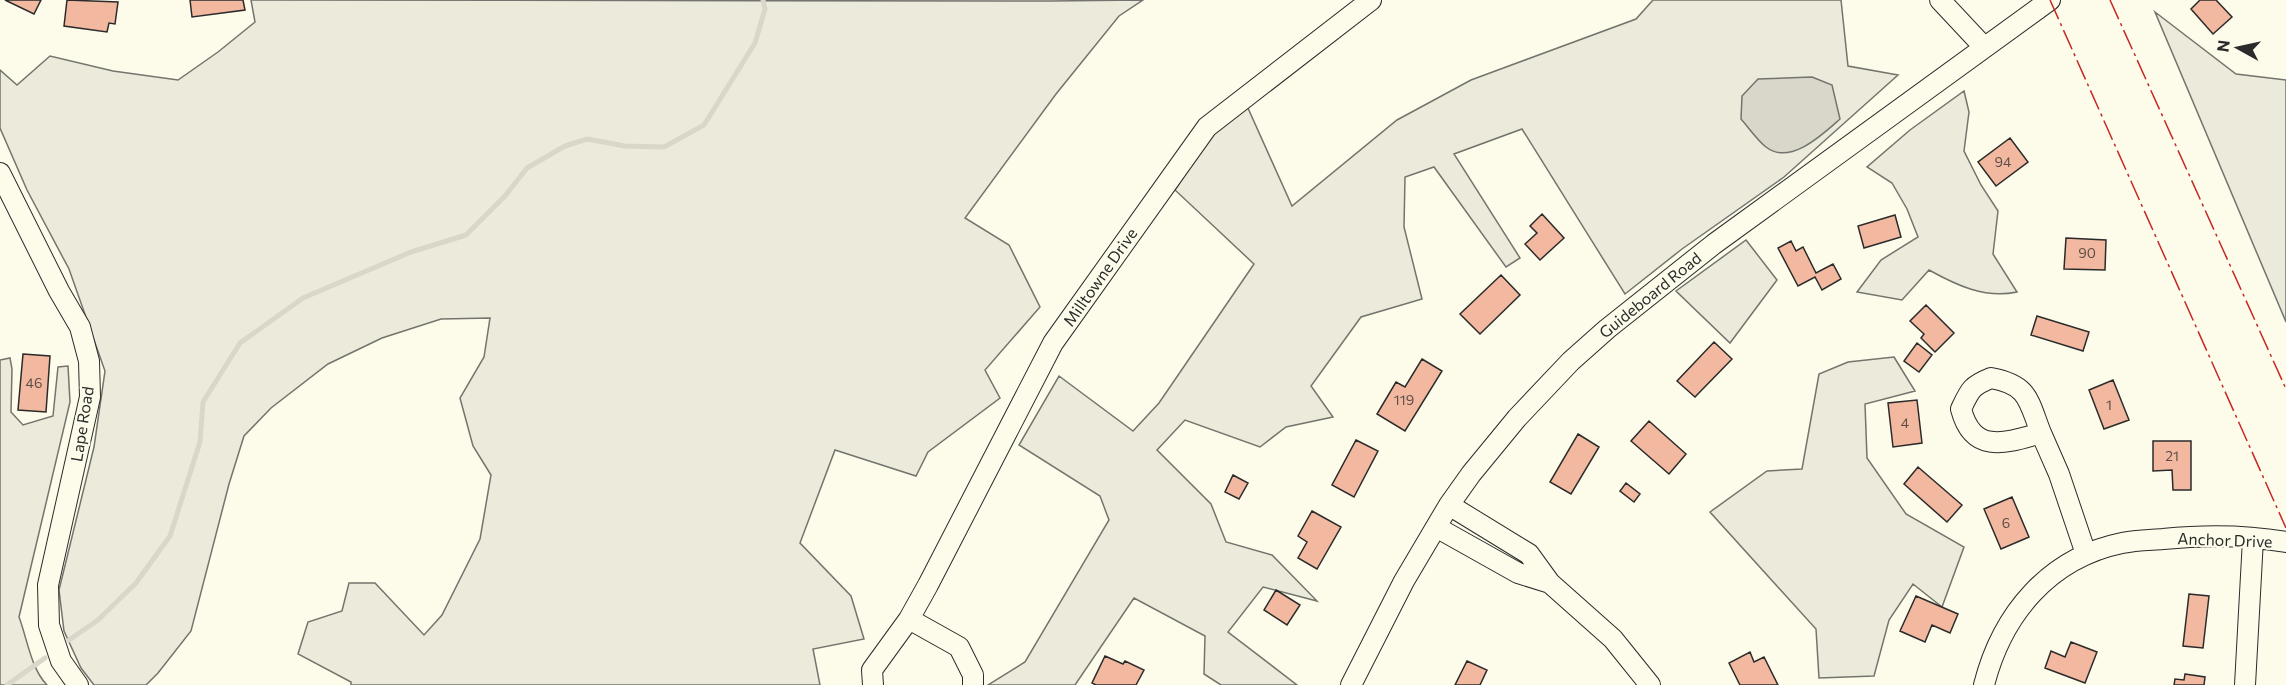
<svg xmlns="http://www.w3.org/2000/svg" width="2286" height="685" font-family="Commissioner,sans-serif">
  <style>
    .green { fill: #ecebdb; stroke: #74746e; stroke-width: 1.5 }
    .water { fill: #d8d7c9; stroke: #74746e; stroke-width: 1.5 }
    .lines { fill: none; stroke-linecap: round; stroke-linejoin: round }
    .stream { stroke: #d8d7c9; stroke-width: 5 }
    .building { fill: #f2b8a0; stroke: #2b2b2b; stroke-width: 1.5 }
    .minor-casing { stroke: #2b2b2b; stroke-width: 22 }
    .minor { stroke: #fdfbea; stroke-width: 20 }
    .power { stroke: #c62828; stroke-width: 1.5; stroke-dasharray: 21 4.5 3 4.5; stroke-linecap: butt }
    .labels { text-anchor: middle; stroke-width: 4.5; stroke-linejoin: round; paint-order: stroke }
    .number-label { font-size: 14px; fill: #5d4e48 }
    .street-label { font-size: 16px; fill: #2b2b2b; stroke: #fdfbea }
  </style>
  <rect width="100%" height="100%" fill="#fdfbea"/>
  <path class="green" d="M251 0 1050 1 1143 0 1119 16 1056 94 965 218 1009 245 1040 307 985 370 1000 398 928 452 916 476 835 450 800 543 851 596 864 639 813 649 820 685H351V682L298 654 308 622 342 611 349 583H375L424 635 442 615 480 539 491 475 473 446 460 398 484 357 490 318 441 319 382 338 328 364 271 408 244 436 229 484 191 631 158 673 146 685H94L81 668 64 631 59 590 94 447 105 371 69 269 27 190 0 128V70L17 85 50 56 113 71 178 80 218 52 255 22Z
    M1653 0H1841L1848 66 1898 75 1784 177 1682 249 1625 294 1522 129 1454 154 1520 258 1506 267 1434 167 1405 177 1404 227 1422 299 1361 317 1311 386 1333 417 1286 427 1260 447 1185 420 1157 450 1211 504 1226 542 1272 555 1317 601 1263 587 1228 632 1297 685H1221L1204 674 1205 636 1134 598 1075 685H988L1025 662 1109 520 1100 496 1019 445 1059 376 1133 431 1159 403 1254 264 1175 190 1210 136 1247 106 1292 206 1397 120 1471 80 1636 19Z
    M2155 12 2236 74 2286 80V322Z
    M1964 91 1969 112 1964 151 1981 185 1998 211 1993 254 2017 292C1985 299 1956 285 1929 270L1902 300 1857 292 1881 260 1918 237 1907 209 1892 183 1867 167 1910 130Z
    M1746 240 1777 280 1730 343 1676 291Z
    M1894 357 1915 391 1865 404 1867 458 1906 514 1964 547 1942 607 1913 584 1889 620 1874 676 1819 678 1816 629 1710 512 1767 471 1802 469 1819 374 1848 362Z
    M10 358 12 369 11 412 23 425 53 416 58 367 68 366 70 402 19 617C27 638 31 669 47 685H0V360Z"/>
  <path class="water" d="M1812 77 1832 85 1840 119C1823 134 1790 166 1766 147 1757 140 1749 128 1741 119L1742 96 1758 79Z"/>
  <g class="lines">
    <path class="stream" d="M69 640 98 620 136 583 170 536 200 442 203 402 240 343 303 298 411 252 466 235 505 196 527 168 565 146 587 139 625 146 664 147 704 125 755 43 765 9 763 0
      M7 685 45 658"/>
  </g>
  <path class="building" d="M5 0H41L34 14Z
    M67 0 118 2 115 24 109 23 107 32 64 26Z
    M190 0H243L245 10 192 17Z
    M2200 0H2216L2232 17 2213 34 2191 9Z
    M2010 138 2028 162 1996 186 1978 162Z
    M1542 214 1564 238 1540 260 1525 244 1537 233 1530 226Z
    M1895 215 1901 237 1864 248 1858 226Z
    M2066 238 2106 240 2105 270 2064 269Z
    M1791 241 1796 251 1803 247 1816 273 1833 264 1841 279 1822 290 1815 277 1798 286 1778 248Z
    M1501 275 1520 295 1480 334 1460 314Z
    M1926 305 1954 333 1935 352 1921 338 1924 334 1910 321Z
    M2037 316 2089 332 2083 351 2031 335Z
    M1714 342 1732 359 1695 397 1677 381Z
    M1917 343 1932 355 1919 372 1904 361Z
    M23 354 50 356 46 412 18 410Z
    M1422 359 1442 371 1405 431 1377 414 1396 382 1405 387Z
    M2113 380 2129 420 2104 429 2089 390Z
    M1917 400 1922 443 1893 447 1888 403Z
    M1649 421 1686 454 1669 474 1631 441Z
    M1578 434 1599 447 1571 494 1550 482Z
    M1356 440 1378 451 1354 497 1332 485Z
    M2153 441H2191V490H2173L2172 470 2153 471Z
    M1918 467 1962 505 1947 522 1904 484Z
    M1233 475 1248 483 1239 499 1225 492Z
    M1626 483 1640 494 1634 502 1620 491Z
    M2012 497 2029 537 2001 549 1984 509Z
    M1312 511 1341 527 1317 569 1298 558 1307 542 1298 536Z
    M1276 590 1300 605 1287 625 1264 610Z
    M2189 594 2209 596 2203 648 2183 646Z
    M1916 596 1958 614 1950 633 1932 625 1925 642 1900 631Z
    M2071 642 2097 652 2085 683 2045 668 2051 651 2065 657Z
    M1750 652 1754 662 1764 657 1778 685H1740L1729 663Z
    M1105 656 1123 664 1125 661 1144 670 1136 685H1096L1092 683Z
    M1467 661 1487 670 1480 685H1455Z
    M2185 674 2205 677 2204 685H2174L2175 679 2184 680Z"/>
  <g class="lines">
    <defs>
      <path id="minor" d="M1940 0 1984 47
        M0 173 59 291 80 327 89 361 90 397 48 585 49 625 61 661 78 685
        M1991 378C2029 385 2028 400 2041 433 2006 443 1973 455 1961 409 1970 390 1971 386 1991 378Z
        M2041 433 2059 474 2086 554
        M1449 505 1529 554 1550 583 1613 639 1650 685
        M1436 527 1518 573 1550 583
        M909 619 959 647 973 675V685
        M873 685 872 670 909 619 928 585 1053 343 1207 127 1371 0
        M1351 685 1404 581 1449 505 1471 474 1517 418 1571 361 1607 329 1714 244 2050 0
        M1984 685C2002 614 2049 558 2122 543 2135 540 2150 540 2163 539 2203 535 2246 535 2286 542
        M2245 685 2253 539"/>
    </defs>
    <use href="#minor" class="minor-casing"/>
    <use href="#minor" class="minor"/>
    <path class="power" d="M2050 0 2286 528
      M2110 0 2286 389"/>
  </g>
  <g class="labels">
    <g class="number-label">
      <text x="2003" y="167">94</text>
      <text x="2087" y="258">90</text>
      <text x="34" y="388">46</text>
      <text x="1404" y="405">119</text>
      <text x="2109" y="410">1</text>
      <text x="1905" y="428">4</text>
      <text x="2172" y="461">21</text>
      <text x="2006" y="528">6</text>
    </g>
    <g class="street-label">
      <text transform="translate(1100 277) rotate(-55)" y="6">Milltowne Drive</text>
      <text transform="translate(1650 295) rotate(-39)" y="6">Guideboard Road</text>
      <text transform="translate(82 424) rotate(-81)" y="6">Lape Road</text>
      <text transform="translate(2225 540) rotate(2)" y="6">Anchor Drive</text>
    </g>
  </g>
  <g transform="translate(2238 48) rotate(278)" stroke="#fdfbea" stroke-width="4.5" paint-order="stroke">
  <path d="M0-4.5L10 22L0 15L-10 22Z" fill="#2b2b2b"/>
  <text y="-9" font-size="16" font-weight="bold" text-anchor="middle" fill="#2b2b2b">N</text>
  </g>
</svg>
